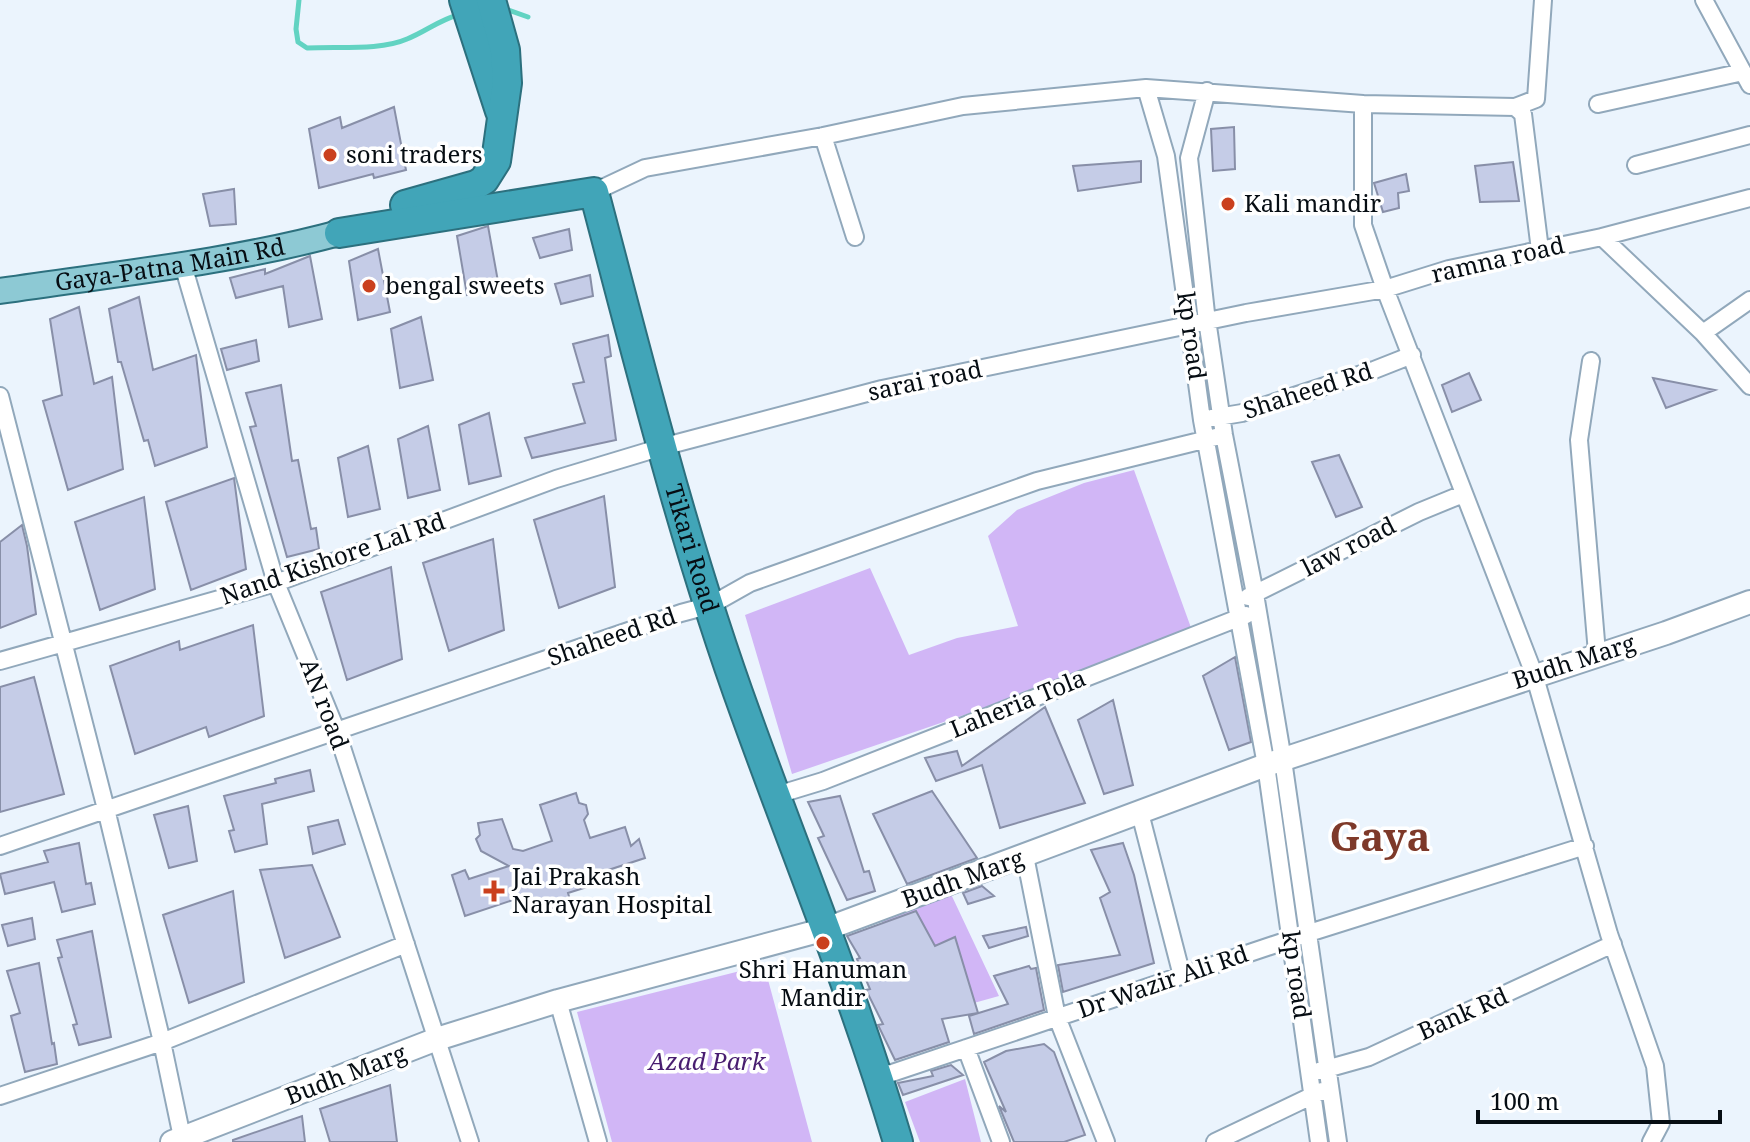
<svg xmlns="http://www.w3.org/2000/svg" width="1750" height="1142" font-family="'Noto Serif',serif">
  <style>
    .green { fill: #d1b6f6 }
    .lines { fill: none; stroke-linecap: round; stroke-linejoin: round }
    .stream { stroke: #62d3c2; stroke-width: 5 }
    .building { fill: #c5cce7; stroke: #888fa8; stroke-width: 2 }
    .street-casing { stroke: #91a8bb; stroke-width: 20 }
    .secondary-casing { stroke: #91a8bb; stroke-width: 26 }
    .primary-casing { stroke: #2c707e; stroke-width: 28 }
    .highway-casing { stroke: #2c707e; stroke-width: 32 }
    .street { stroke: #fff; stroke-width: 16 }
    .secondary { stroke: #fff; stroke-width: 22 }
    .primary { stroke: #8dc9d4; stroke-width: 24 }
    .highway { stroke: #41a5b8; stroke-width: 28 }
    .poi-dot { fill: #ca401e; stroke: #fff; stroke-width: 3 }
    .labels { text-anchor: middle; stroke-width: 7; stroke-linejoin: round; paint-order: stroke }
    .poi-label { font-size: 24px; fill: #060d13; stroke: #fff; text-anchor: start }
    .street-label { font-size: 24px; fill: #060d13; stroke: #fff }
    .park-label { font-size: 24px; font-style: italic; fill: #481d70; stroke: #fff }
    .town-label { font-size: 40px; font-weight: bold; fill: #7e3929; stroke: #fff }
  </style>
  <rect width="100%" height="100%" fill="#ebf4fd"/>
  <path class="green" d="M1134 470 1194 636 792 774 745 615 870 568 909 655 957 638 1018 626 988 536 1017 510 1084 483Z
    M950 892 999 996 920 1018 880 916Z
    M764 965 812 1142H612L577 1012Z
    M965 1079 981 1142H920L905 1102Z"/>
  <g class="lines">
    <path class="stream" d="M299 0 296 29 298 42 307 48C337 46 380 51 407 39 425 32 439 20 458 15
      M503 8 528 17"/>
  </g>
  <path class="building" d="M394 107 406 170 374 178 373 174 319 188 309 129 340 117 342 128Z
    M1234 127 1235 169 1213 171 1211 129Z
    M1141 161V182L1078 191 1073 166Z
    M1513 162 1519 201 1480 202 1475 166Z
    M1406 174 1409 191 1398 193 1399 208 1383 212 1374 183Z
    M234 189 236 224 210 226 203 194Z
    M488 226 499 287 467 295 457 236Z
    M569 229 572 250 540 258 533 238Z
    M378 249 390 312 358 320 349 261Z
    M310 256 322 319 289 327 283 286 236 298 230 278 265 269V274Z
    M590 275 593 296 561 304 555 284Z
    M139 297 153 370 196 355 207 447 155 466 148 440 144 441 121 362H118L109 309Z
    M79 307 94 384 112 377 123 469 68 490 43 401 62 395 50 319Z
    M421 317 433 380 400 388 391 329Z
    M608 335 611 356 605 358 616 440 532 458 525 438 585 423 573 384 584 382 573 344Z
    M256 340 259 361 227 370 221 349Z
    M1469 373 1481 400 1452 412 1442 385Z
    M1653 378 1715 390 1666 408Z
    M281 385 292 461 298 460 311 529 316 528 319 549 287 557 250 427 256 426 246 393Z
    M489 413 501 476 469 484 459 425Z
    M428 426 440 490 408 498 398 439Z
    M368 446 380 509 348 517 338 458Z
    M1339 455 1362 507 1336 517 1312 462Z
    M234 478 246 569 191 590 166 502Z
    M604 496 615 587 559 608 534 520Z
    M144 497 155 589 100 610 75 522Z
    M22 525 27 546 36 614 0 628V542Z
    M493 539 504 630 449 651 423 563Z
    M391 567 402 659 347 680 321 592Z
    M253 625 264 716 209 737 206 727 135 754 110 666 179 641 180 650Z
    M1235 657 1251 742 1229 750 1203 676Z
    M34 677 64 794 0 812V687Z
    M1113 700 1133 785 1104 794 1078 720Z
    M1045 707 1085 803 1000 828 982 765 936 781 925 758 957 751 962 766Z
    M310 770 314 791 262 804 267 844 235 852 229 831 234 830 224 796 276 783 275 779Z
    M932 791 977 858 907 884 873 814Z
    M576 793 579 803 586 805 588 814 584 820 590 838 625 827 631 846 639 839 645 858 587 877 590 886 568 893 571 903 547 911 543 900 521 907 519 898 465 916 452 875 465 870 469 879 509 866 481 851 476 839 480 835 478 823 502 819 513 849 523 851 552 841 540 805Z
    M840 796 864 872 869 871 875 891 847 900 818 838 824 836 808 802Z
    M188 806 197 861 169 868 154 815Z
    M338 820 345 844 313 854 308 827Z
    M79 843 86 884 91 883 95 904 62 912 54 882 5 894 0 874 48 862 44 851Z
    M1123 843 1134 875 1154 963 1063 992 1058 965 1120 955 1100 898 1110 892 1091 850Z
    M312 865 340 937 285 958 260 870Z
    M982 886 994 896 968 904 963 893Z
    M233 891 244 982 189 1003 163 915Z
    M916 911 935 946 955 937 978 1013 942 1019 949 1042 895 1060 878 1025 883 1024 866 990 870 989 857 959 860 958 847 936Z
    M32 918 35 939 8 946 2 925Z
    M1026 927 1028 936 989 948 983 936Z
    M92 931 111 1037 79 1045 73 1025 77 1024 58 958 62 957 57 940Z
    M39 963 52 1044 54 1043 57 1064 25 1072 11 1016 20 1013 7 971Z
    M1029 966 1031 969 1036 968 1044 1010 974 1034 969 1016 1008 1004 994 976Z
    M1044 1044 1054 1052 1085 1135 1064 1142H1014L999 1106 1006 1112 984 1062 1006 1051Z
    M951 1065 963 1075 903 1095 898 1083 933 1076 931 1071Z
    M390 1085 397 1142H330L320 1109Z
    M302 1116 305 1142H233V1140Z"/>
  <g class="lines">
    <defs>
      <path id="street" d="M1704 0 1750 85
        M1146 88 1166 156 1202 420 1266 765 1319 1142
        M1207 91 1189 158 1206 313 1224 435 1255 594 1283 760 1338 1142
        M1363 104 1515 107 1536 99 1543 0
        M1598 104 1743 72
        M1515 107 1523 114 1540 250
        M823 136 855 237
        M1636 165 1750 135
        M594 192 645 168 823 136 963 106 1146 88 1363 104V225L1385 289 1534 674 1609 934 1655 1066 1661 1123 1651 1142
        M1602 237 1750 198
        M183 265 276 583 337 732 470 1142
        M1703 333 1750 300
        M1591 361 1579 440 1597 653
        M0 396 106 809 162 1042 183 1142
        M1212 418 1242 413 1374 370 1412 355
        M1248 597 1419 512 1463 494
        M0 661 276 583 556 479 662 447 882 389 1246 313 1385 289 1449 269 1602 237 1703 333 1750 386
        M777 795 823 781 1246 615
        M1140 813 1182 976
        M0 846 681 613 711 605 750 583 1037 481 1224 435
        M1025 856 1057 1017 1106 1142
        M558 1001 598 1142
        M966 1048 1001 1142
        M1319 1071 1369 1057 1613 944
        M878 1074 892 1073 1309 933 1585 846
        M0 1096 162 1042 406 944
        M1215 1142 1322 1091"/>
      <path id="secondary" d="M172 1142 437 1039 558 1001 826 929 1266 765 1666 633 1750 602"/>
      <g id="primary">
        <path id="s1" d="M0 291C113 274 228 263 339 233"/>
      </g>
      <g id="highway">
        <path d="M464 0 500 111"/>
        <path d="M405 205 476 185 484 180 496 161 507 83 505 50 491 0"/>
        <path id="s2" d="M339 233 594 192C640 366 684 545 746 715 797 857 855 997 898 1142"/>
      </g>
    </defs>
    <use href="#street" class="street-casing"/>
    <use href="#secondary" class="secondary-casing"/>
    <use href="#primary" class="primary-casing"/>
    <use href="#highway" class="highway-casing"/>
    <use href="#street" class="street"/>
    <use href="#secondary" class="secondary"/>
    <use href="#primary" class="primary"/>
    <use href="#highway" class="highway"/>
  </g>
  <g class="poi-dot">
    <circle cx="330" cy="155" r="8"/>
    <circle cx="1228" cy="204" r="8"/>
    <circle cx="369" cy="286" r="8"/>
    <path d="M490 879h8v8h8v8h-8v8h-8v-8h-8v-8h8z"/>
    <circle cx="823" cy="943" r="8"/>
  </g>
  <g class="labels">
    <g class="poi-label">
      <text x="346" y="163">soni traders</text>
      <text x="1244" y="212">Kali mandir</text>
      <text x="385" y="294">bengal sweets</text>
      <text x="512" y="885">Jai Prakash<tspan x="512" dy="28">Narayan Hospital</tspan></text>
      <text x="823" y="978" text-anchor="middle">Shri Hanuman<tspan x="823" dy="28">Mandir</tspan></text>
    </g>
    <g class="street-label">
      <text transform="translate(1498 260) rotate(-13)" y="8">ramna road</text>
      <text dy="8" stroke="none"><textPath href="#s1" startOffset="172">Gaya-Patna Main Rd</textPath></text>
      <text transform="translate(1191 336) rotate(82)" y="8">kp road</text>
      <text transform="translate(925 381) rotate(-12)" y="8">sarai road</text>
      <text transform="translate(1308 391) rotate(-18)" y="8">Shaheed Rd</text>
      <text transform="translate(1349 547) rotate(-27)" y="8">law road</text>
      <text dy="8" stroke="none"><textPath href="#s2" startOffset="628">Tikari Road</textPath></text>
      <text transform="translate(333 559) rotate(-19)" y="8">Nand Kishore Lal Rd</text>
      <text transform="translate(612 637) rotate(-19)" y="8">Shaheed Rd</text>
      <text transform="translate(1574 662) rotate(-18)" y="8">Budh Marg</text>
      <text transform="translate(324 704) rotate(69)" y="8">AN road</text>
      <text transform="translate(1018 704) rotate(-22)" y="8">Laheria Tola</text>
      <text transform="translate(963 879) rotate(-20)" y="8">Budh Marg</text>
      <text transform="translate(1296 975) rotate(82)" y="8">kp road</text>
      <text transform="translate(1163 982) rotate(-19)" y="8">Dr Wazir Ali Rd</text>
      <text transform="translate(1463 1014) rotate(-24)" y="8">Bank Rd</text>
      <text transform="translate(346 1075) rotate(-21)" y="8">Budh Marg</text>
    </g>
    <g class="park-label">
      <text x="707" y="1070">Azad Park</text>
    </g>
    <g class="town-label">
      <text x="1380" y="851">Gaya</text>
    </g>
  </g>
  <path d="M1478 1110v12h242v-12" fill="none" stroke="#060d13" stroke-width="4"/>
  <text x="1490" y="1110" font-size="24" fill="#060d13" stroke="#ffffff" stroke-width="6" paint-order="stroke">100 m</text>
</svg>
